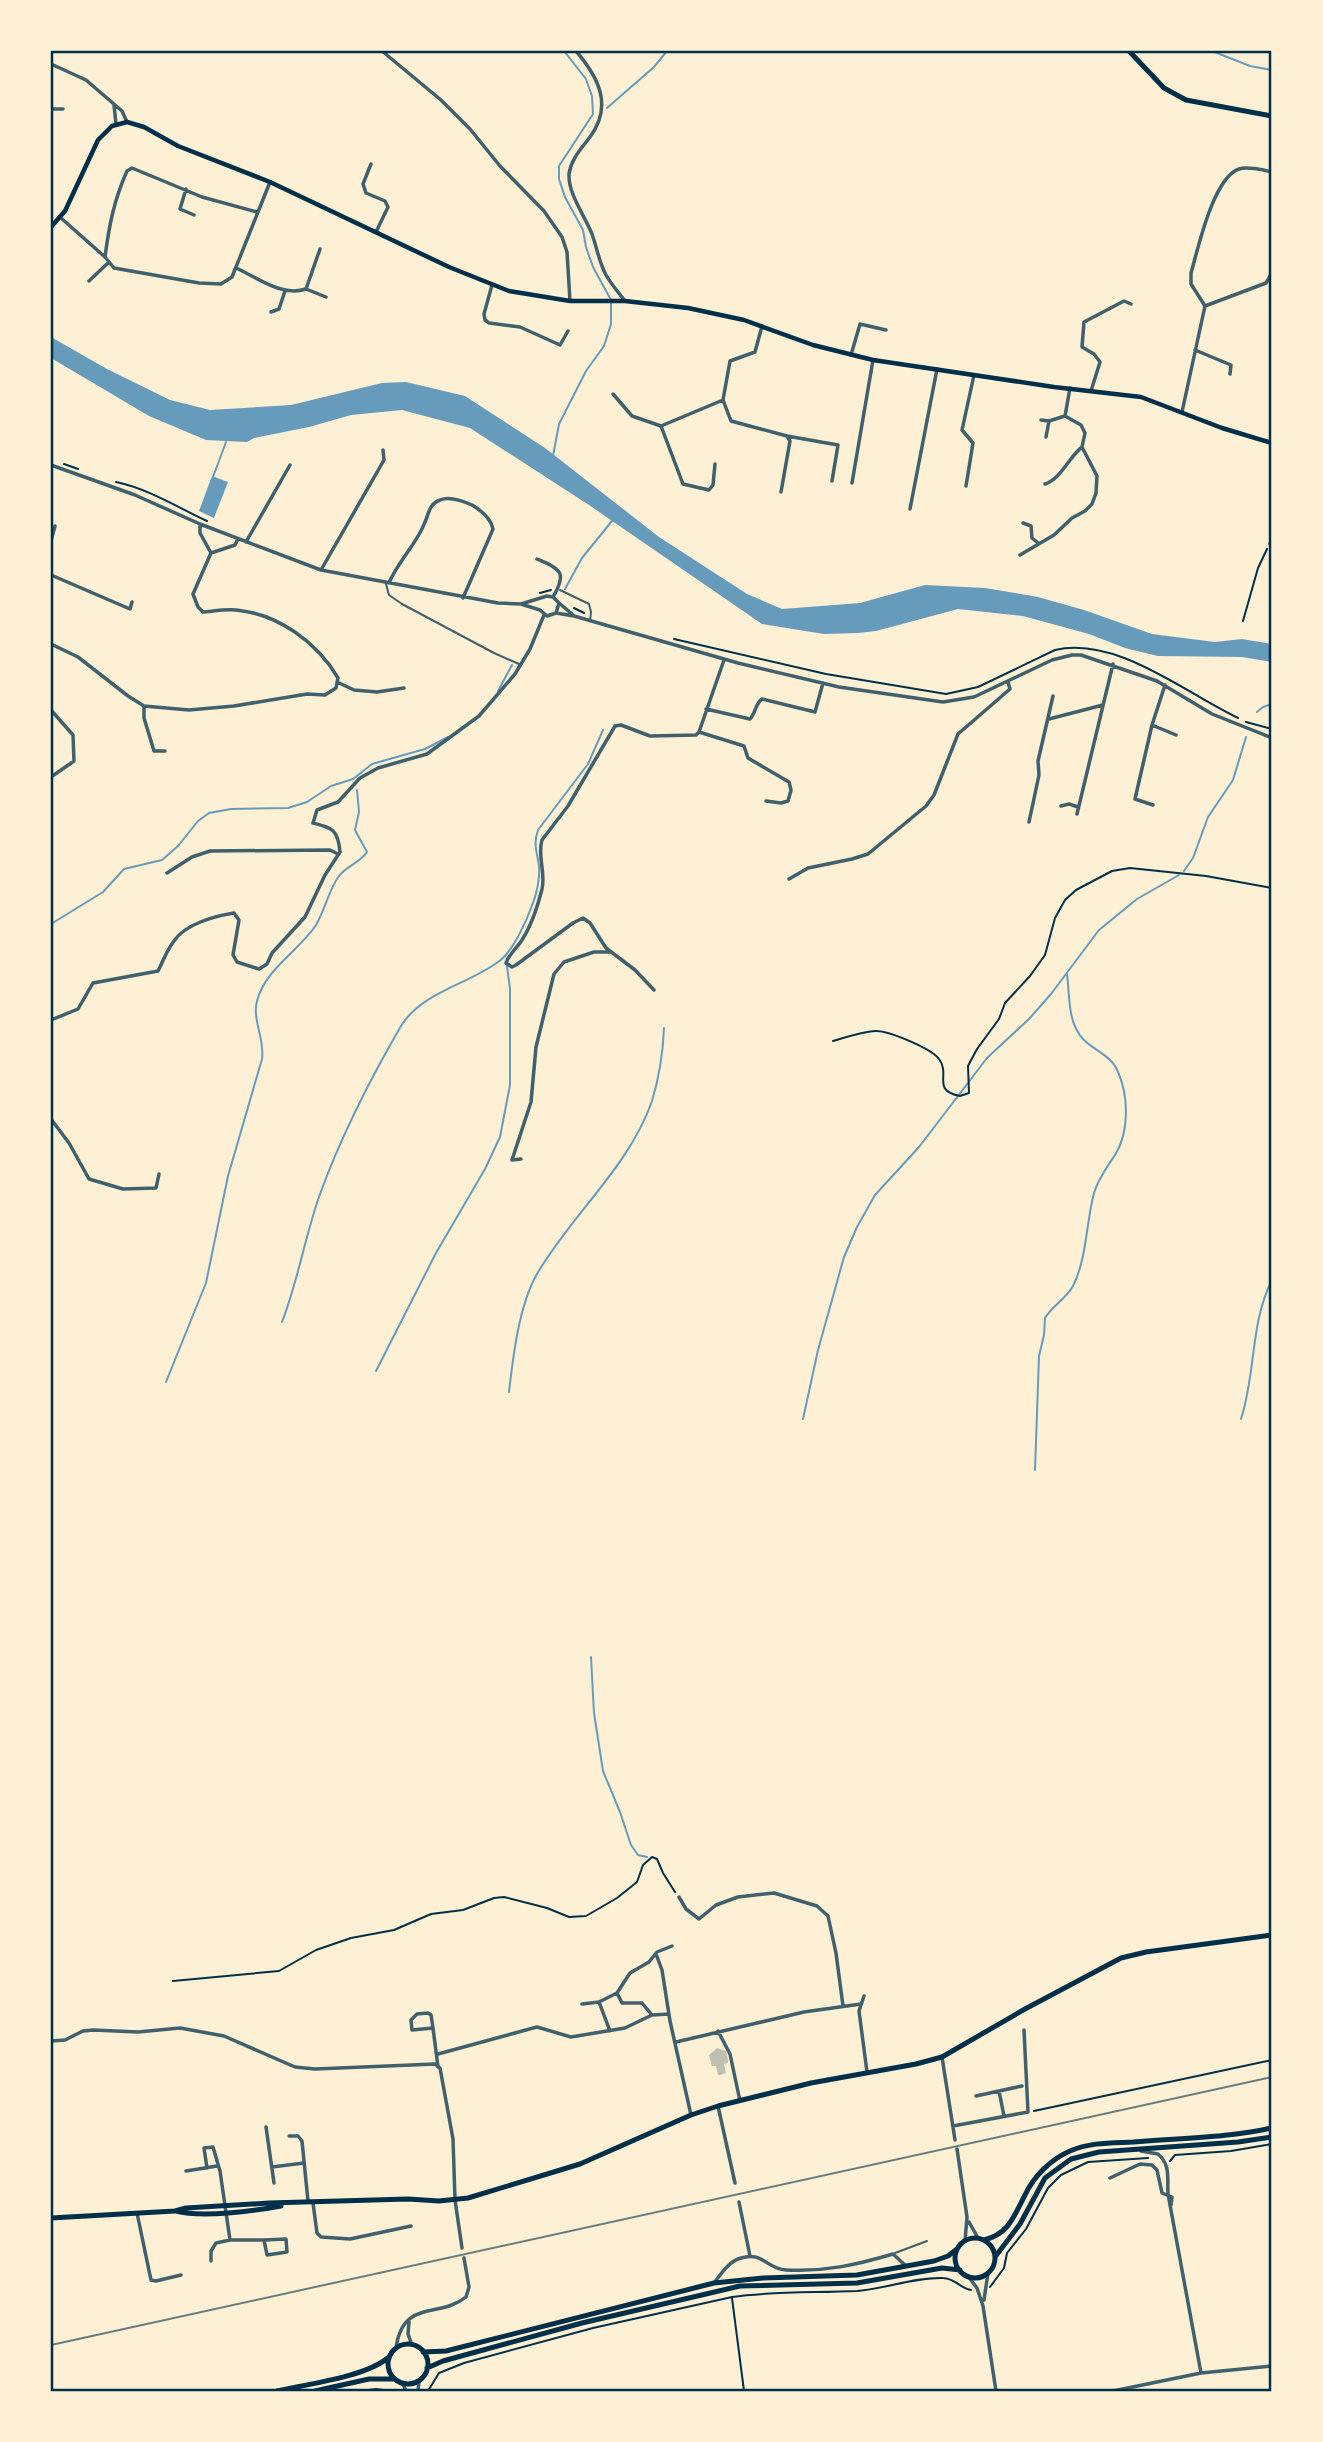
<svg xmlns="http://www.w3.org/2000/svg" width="1323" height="2442" font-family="Poppins,sans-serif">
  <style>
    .water { fill: #669bbc }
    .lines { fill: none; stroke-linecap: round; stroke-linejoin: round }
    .stream { stroke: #669bbc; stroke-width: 2 }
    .building { fill: #bec0b2 }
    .path { stroke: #003049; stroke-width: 2 }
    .service { stroke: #3f606c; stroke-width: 2 }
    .minor { stroke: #3f606c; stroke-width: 3.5 }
    .tertiary { stroke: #3f606c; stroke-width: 3.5 }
    .secondary { stroke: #003049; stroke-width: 4.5 }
    .primary { stroke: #003049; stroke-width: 5 }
    .rail { stroke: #657d81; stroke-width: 2 }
    .neatline { fill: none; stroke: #003049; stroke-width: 2.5 }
  </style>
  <rect width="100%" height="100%" fill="#fdf0d5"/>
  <path class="water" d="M51 337 107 369 170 400 210 410 291 405 382 383 406 382 465 396 545 448 659 537 747 594 782 609 860 603 925 585 985 588 1038 597 1084 610 1152 634 1215 642 1242 639 1272 644V662L1242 657 1158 656 1125 648 1089 634 1023 616 958 609 876 631 858 633 824 634 762 624 589 505 470 428 402 410 351 415 309 427 254 438 247 442 206 440 149 416 51 358Z
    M212 476 228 482 214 518 199 511Z"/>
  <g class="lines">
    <path class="stream" d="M1212 51 1250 66 1272 70
      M607 108 654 67 667 51
      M553 456 559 424 586 371 604 346 611 324V300L593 267 586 247 583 230 565 197 559 179V166L593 114 592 96 586 79 564 51
      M213 477 226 442
      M565 589 582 558 612 521
      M498 691 512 665
      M1257 712 1263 707 1272 704
      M1184 871 1193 858 1208 817 1233 780 1246 737
      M51 924 103 892 124 869 162 860 178 846 198 821 209 813 231 809 288 808 307 802 331 786 353 779 372 764 425 749 448 737
      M282 1322C298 1281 305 1236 320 1194 342 1134 369 1081 401 1026 422 992 467 985 498 962 513 952 527 920 533 903 537 893 540 877 539 866 537 852 533 844 538 830L588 764 603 730
      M376 1371 436 1253 485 1169 500 1137 510 1085V989L507 966
      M166 1382 206 1283 228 1176 262 1059C265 1039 252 1020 257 1001 265 969 299 951 316 925 325 910 329 889 339 876 346 866 360 863 367 852L355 830 359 812 357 790
      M509 1392C513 1357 519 1305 537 1274 572 1214 629 1167 652 1101 659 1078 663 1052 664 1028
      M803 1419 818 1350 844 1257 857 1227 875 1195 919 1147 987 1058 1029 1019 1051 994 1099 930 1137 899 1179 875
      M1241 1419C1256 1373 1250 1323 1272 1280
      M1035 1470 1039 1356 1044 1335 1045 1318C1052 1306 1066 1299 1073 1286 1087 1258 1086 1223 1094 1193 1098 1179 1107 1167 1115 1155 1129 1133 1129 1097 1118 1072 1112 1056 1095 1051 1084 1040 1067 1023 1070 996 1067 974
      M591 1657 594 1713 603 1771 620 1812 631 1845 638 1855 647 1857"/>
  </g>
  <path class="building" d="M717 2048 726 2051 728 2060V2063L724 2064 726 2073 720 2075H718L716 2066H712L709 2055Z"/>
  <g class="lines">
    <path class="path" d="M64 464 78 469
      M116 482C149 489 177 507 207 521
      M540 593 551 590
      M574 608 584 613
      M1243 621 1258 568 1267 549
      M674 639 826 674 946 694 978 687 1055 650C1117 636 1185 693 1238 718
      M1246 722 1272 729
      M833 1041C847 1037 861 1032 875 1031 888 1030 932 1049 939 1059 951 1075 931 1090 960 1096L969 1093 968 1066 977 1049 999 1019 1005 1003 1030 976 1045 955 1055 918 1065 900 1076 890 1112 871 1130 868 1206 876 1272 888
      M173 1981 279 1971 316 1950 351 1938 394 1930 431 1914 463 1910 494 1898 504 1897 547 1908 569 1917 586 1916 617 1898 637 1882 643 1865 652 1857 657 1859 663 1873 675 1892
      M1034 2111 1272 2060
      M1170 2161 1175 2155 1231 2151 1272 2144
      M990 2287 1004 2268 1007 2253 1026 2229 1048 2188 1061 2175 1088 2162 1148 2158
      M732 2298 744 2391
      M360 2391 376 2389 392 2391
      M428 2391 439 2373 464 2363 593 2328 732 2297C773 2291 815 2293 857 2291 885 2289 914 2277 943 2278 955 2278 961 2289 971 2290"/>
    <path class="service" d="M386 584 389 595 402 604 494 653 519 664
      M560 590 589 604 591 612 590 621
      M895 2253 927 2241
      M730 2390V2391"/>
    <path class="minor" d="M382 51 441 100 470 129 500 166 544 211 562 237 567 252 570 301
      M576 51C599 78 613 106 590 137 581 149 571 159 569 174 568 194 585 216 592 234 597 248 599 262 606 275 611 284 619 293 625 301
      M51 64 86 80 122 111 127 122
      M114 105 116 124
      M51 109H63
      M371 164 363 184 366 193 385 201 388 207 376 232
      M186 189 180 209 194 215
      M61 218 105 257 114 268 199 283 221 284 232 277 270 182
      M105 257C109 226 114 200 127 171L132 168 202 197 257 212
      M236 268C258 278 282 297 306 289L320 249
      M89 281 109 262
      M492 285 484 314 485 320 489 323 520 327 560 345 568 331
      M306 289 326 297
      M1205 306 1191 284V273C1198 249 1213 178 1239 169 1248 166 1263 170 1272 172
      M1205 306 1266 283 1272 273
      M271 312 279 309 285 291
      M1195 350 1231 365 1230 374
      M851 355 860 324 886 330
      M1091 391 1100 362 1094 354 1082 347 1084 322 1124 301 1131 304
      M613 394 632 416 661 426
      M723 400 731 421 787 436 790 441 781 492
      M1182 412 1205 306
      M1041 420 1049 421 1065 416
      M787 436 838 445 832 481
      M1046 437 1049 421
      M715 464 713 485 709 490 683 484 661 426 723 400 730 361 755 352 762 326
      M51 465 135 495 200 524 321 570 498 603 521 604 547 596 553 597
      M852 483 873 360
      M1045 484C1061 479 1069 457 1082 447
      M966 486 973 443 962 430 974 375
      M910 509 937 369
      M1023 523 1031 526 1032 538 1038 543
      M200 524V533L211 553
      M51 541 55 526
      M246 542 290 465
      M1270 544 1272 539
      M1020 555 1054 535 1072 518 1085 511 1092 504 1096 493 1097 476 1082 447 1085 433 1081 425 1065 416 1070 388
      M537 559C560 569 568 572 553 597
      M321 570 384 460 383 450
      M51 575 130 609 132 602
      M389 583C398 561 417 544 425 522 429 513 429 504 440 500 449 496 463 501 472 505 482 511 491 518 493 529L463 598
      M553 597 559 603 556 613
      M559 603 572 614
      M521 604 540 610 547 616 556 613 574 616 738 663 839 687 943 702 974 697 1052 660 1072 655H1081L1157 681 1212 714 1272 738
      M51 644 78 657 128 696 144 706 189 710 234 706 307 694 325 695 336 688 338 678C317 642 278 614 236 610 226 609 214 611 203 612L198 607 193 594 211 553 235 545 238 539
      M337 682 354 690 377 692 404 688
      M144 706V718L154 751H165
      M706 709 750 719C756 713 755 704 762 699L815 712 823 683
      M51 710 73 735 74 761 51 777
      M1049 719 1103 705
      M1152 725 1176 735
      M699 732 744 746 748 758 789 782 791 790 788 801 781 803 766 801
      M1153 805 1135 799 1152 725 1165 685
      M1061 806 1069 804 1078 807
      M1077 814 1113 664
      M1029 822 1039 775 1038 761 1053 696
      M167 873 192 857 210 851 330 850 338 854
      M789 879 808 868 852 859 868 854 926 806 934 795 958 734 1010 689 1008 682
      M654 990 635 970 606 948 590 923 583 918 573 923 516 965 512 967 506 963C509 954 517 948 522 940 531 926 538 905 542 889 546 872 537 856 542 840L568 806 615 726 621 725 650 736 696 735 699 732 724 660
      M51 1020 78 1009 93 983 158 971C163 961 167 950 174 941 185 924 215 916 234 913L239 920 233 955 237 962 259 969 267 964 272 953 305 917 325 875 340 852C338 829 332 828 313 823L317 810 338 802 360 778 378 768 427 754 479 716 515 674 530 649 544 615
      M51 1119 69 1143 89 1179 123 1189 156 1188 159 1174
      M521 1159 512 1160 531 1102 536 1047 554 974 564 962 594 952H611
      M679 1897 686 1909 699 1919 716 1905 738 1897 774 1893 817 1906 828 1916 836 1953 843 2006
      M656 1954 662 1970 670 2021 691 2115
      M617 1993 630 1973 649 1962 657 1952 672 1946
      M864 1996 859 2011 867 2072
      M599 2002 610 2031
      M582 2004 599 2002 617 1993 622 2003H642L652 2015
      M433 2028 431 2015 428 2013 417 2014 411 2020 412 2030 433 2028 438 2067
      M718 2031 730 2054 740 2101
      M676 2042 804 2012 861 2004
      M438 2054 537 2027 571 2037 625 2028 652 2015 669 2014
      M942 2057 955 2140
      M999 2091 1004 2116
      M976 2096 1022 2086
      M718 2106 735 2183
      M953 2126 1028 2112 1024 2030
      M266 2127 274 2183
      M289 2136H298L302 2141 308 2201
      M957 2149 967 2217 965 2241
      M1141 2151 1158 2154C1171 2165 1167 2179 1168 2194L1201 2373
      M272 2167 304 2163
      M207 2168 204 2148 213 2147 220 2171 230 2240H264L267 2255 287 2252 286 2239 264 2240
      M186 2171 217 2166
      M1110 2178 1140 2164 1152 2165 1157 2170 1162 2193 1172 2197 1171 2205
      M455 2200 462 2248
      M739 2202 750 2256
      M313 2203 317 2233 321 2237 350 2239 411 2226
      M137 2213 151 2280 156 2281 181 2275
      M969 2222 978 2238
      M211 2261V2251L216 2243 230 2240
      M968 2276 977 2288 983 2306 996 2391
      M714 2283C721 2274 729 2261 741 2258 763 2251 766 2269 786 2270 824 2272 856 2265 893 2254L905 2265
      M984 2300 988 2273
      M409 2321 408 2334 412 2345
      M396 2348C403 2298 439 2319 466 2297L469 2287 464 2258
      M403 2384 406 2391
      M418 2391 419 2381
      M1113 2391 1201 2373 1272 2366"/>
    <path class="tertiary" d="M51 2041 65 2040 83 2031 93 2030 138 2032 180 2028 224 2036 295 2067 315 2069 435 2064 440 2068 453 2139 455 2200"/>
    <path class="secondary" d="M51 227 65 211 98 140 112 126 127 122 144 127 178 146 270 182 449 267 509 291 570 301H625L688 308 744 320 813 345 873 360 1054 387 1141 397 1222 428 1272 443"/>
    <path class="primary" d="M1129 51 1164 88 1186 100 1272 116
      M176 2211C202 2218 254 2211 281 2206
      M51 2218 175 2211 186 2208 269 2203 408 2199 439 2201 468 2198 580 2164 691 2115 718 2106 811 2083 916 2064 942 2057 1025 2009 1121 1958 1146 1952 1272 1935
      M955 2258a20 20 0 1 1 40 0a20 20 0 1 1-40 0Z
      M984 2240C1009 2234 1014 2216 1025 2195 1034 2176 1051 2159 1070 2151 1090 2142 1113 2143 1133 2142 1180 2138 1227 2138 1272 2128
      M995 2257 1020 2224 1045 2178 1071 2159 1099 2152 1238 2142 1272 2137
      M388 2364a20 20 0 1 1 40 0a20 20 0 1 1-40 0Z
      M423 2352 446 2351 714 2283 763 2278 857 2275 934 2261 948 2256 957 2249
      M427 2368 443 2361 582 2323 740 2286 857 2283 942 2268 960 2270
      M277 2391C308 2384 366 2377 389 2357
      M315 2391 369 2379H394"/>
    <path class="rail" d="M51 2345 1272 2077"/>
  </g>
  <rect width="1323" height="2442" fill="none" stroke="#fdf0d5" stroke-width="105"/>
  <rect x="52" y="52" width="1218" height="2338" class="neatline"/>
</svg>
